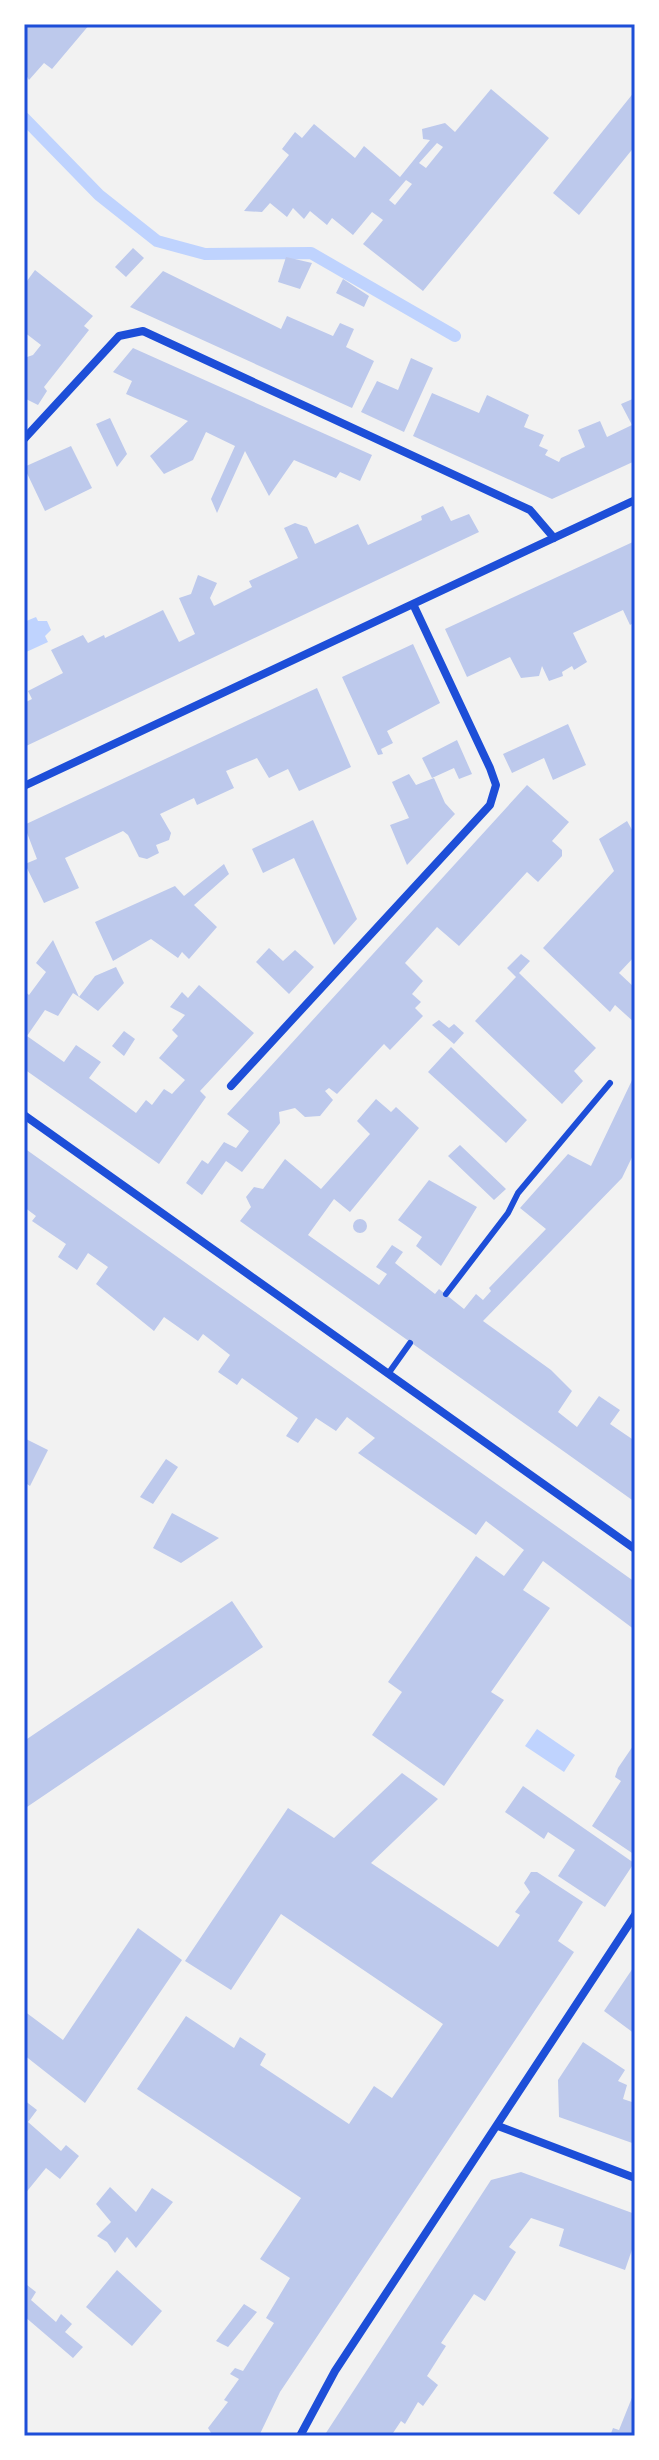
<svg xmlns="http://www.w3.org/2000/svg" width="659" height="2460" font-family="Lato,sans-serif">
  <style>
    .water { fill: #bfd3fe }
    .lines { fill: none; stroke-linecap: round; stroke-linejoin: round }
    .stream { stroke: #bfd3fe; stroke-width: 12 }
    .building { fill: #bdc9ec; fill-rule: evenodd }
    .service { stroke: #1d4ed8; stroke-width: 6 }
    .minor { stroke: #1d4ed8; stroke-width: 8 }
    .neatline { fill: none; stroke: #1d4ed8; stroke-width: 3 }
  </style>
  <rect width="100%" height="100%" fill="#f2f2f2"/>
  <path class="water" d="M36 617 38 621H47L51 630 45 636 48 642 24 653V622Z
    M537 1729 575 1755 564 1772 525 1746Z"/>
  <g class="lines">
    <path class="stream" d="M24 118 99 195 157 241 205 254 311 253 455 336"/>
  </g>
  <path class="building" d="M24 24H90L52 69 44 63 29 80 24 72Z
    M491 89 549 138 423 291 363 244 383 220 372 212 353 235 332 218 327 225 310 211 304 219 293 208 287 217 270 203 262 212 244 211 289 155 282 149 295 132 302 138 314 124 355 158 364 146 400 177 430 140 423 139 422 129 445 123 455 132ZM437 143 443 147 426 168 419 163ZM406 180 412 184 395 205 389 200Z
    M635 91V146L579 215 553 193Z
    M133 248 144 258 126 277 115 267Z
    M286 257 312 263 300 289 278 282Z
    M35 270 93 316 84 326 89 330 44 387 47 391 38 405 24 398V358L33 355 41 345 24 332V285Z
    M163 271 281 329 287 316 333 336 340 323 354 329 346 347 374 361 352 408 130 307Z
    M343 279 369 296 364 307 336 293Z
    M133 348 372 455 360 481 340 472 336 478 294 460 269 496 245 451 217 513 211 499 235 446 206 432 193 460 164 474 150 456 188 421 126 394 132 381 113 372Z
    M411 358 433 368 404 432 361 412 377 381 398 390Z
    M432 393 479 413 487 395 529 415 524 427 544 435 539 446 548 450 545 455 559 462 561 458 585 447 578 430 600 421 607 437 632 425 621 404 635 398V461L552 499 413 436Z
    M110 418 127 454 117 467 96 424Z
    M71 446 92 488 45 511 24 467Z
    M443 506 451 521 469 514 479 532 24 747V703L32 699 28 691 63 673 51 650 83 635 88 643 104 635 105 638 163 610 179 642 195 634 179 598 191 594 198 575 217 583 210 598 214 606 252 587 249 581 298 558 284 528 295 523 307 527 315 544 358 524 368 545 422 520 421 516Z
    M635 541V622L630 625 623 610 573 633 587 662 574 670 572 666 562 672 563 676 549 681 542 666 539 676 521 678 510 657 467 677 445 629Z
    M413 644 440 703 387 731 393 743 381 749 383 754 378 755 342 677Z
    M317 688 351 767 299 791 288 769 269 778 257 758 226 771 234 788 197 805 194 798 160 814 171 833 169 840 156 845 159 853 147 859 139 857 128 835 123 831 65 858 79 888 44 903 25 864 37 859 24 825Z
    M568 724 586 765 553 780 544 758 512 773 503 754Z
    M457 740 472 774 459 779 454 768 432 778 422 758Z
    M409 774 416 785 434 778 445 803 455 814 407 865 390 825 409 818 392 782Z
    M527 785 569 822 552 841 562 850V856L538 882 527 872 459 946 437 927 405 963 423 981 412 994 421 1002 415 1008 423 1016 390 1050 384 1044 337 1094 329 1088 325 1091 333 1100 320 1116 305 1117 295 1108 279 1112 280 1123 242 1172 226 1161 202 1195 186 1183 202 1160 208 1164 224 1142 236 1148 249 1131 227 1114Z
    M313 820 357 919 334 945 294 858 263 873 252 849Z
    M627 821 635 835V956L619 973 635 988V1023L615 1005 610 1012 543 948 614 871 599 839Z
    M224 864 229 874 194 905 217 927 189 959 182 952 178 958 151 939 113 961 95 922 175 886 184 896Z
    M53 940 79 997 73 993 58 1016 45 1010 27 1036 64 1062 76 1045 101 1062 89 1078 136 1113 146 1100 152 1105 164 1089 172 1094 185 1080 159 1058 178 1036 172 1030 185 1015 170 1007 182 992 188 998 199 985 254 1033 200 1091 206 1097 159 1164 24 1069V991L29 995 46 972 36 963Z
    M269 948 283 961 295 950 314 967 289 994 256 962Z
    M521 954 530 961 519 973 596 1048 574 1071 583 1081 562 1104 475 1021 516 977 507 968Z
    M116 967 124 983 98 1011 79 997 95 976Z
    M439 1020 449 1028 454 1024 464 1033 454 1044 432 1025Z
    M124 1031 135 1039 124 1056 112 1046Z
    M451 1047 527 1120 506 1143 428 1072Z
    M635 1074V1151L622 1178 483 1321 551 1370 572 1391 558 1412 577 1427 599 1396 620 1410 610 1424 635 1441V1502L240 1221 251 1207 246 1197 254 1187 263 1189 285 1159 321 1189 370 1134 357 1121 376 1099 391 1112 396 1107 419 1128 350 1212 334 1199 308 1235 379 1285 387 1274 376 1267 392 1245 403 1252 395 1263 435 1294 439 1289 464 1309 476 1294 483 1300 491 1291 489 1288 546 1229 520 1208 568 1154 591 1166Z
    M460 1145 506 1189 494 1200 448 1156Z
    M24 1148 635 1582V1630L543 1561 523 1590 550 1608 491 1692 504 1700 444 1786 372 1735 402 1692 388 1682 476 1556 504 1576 524 1550 486 1521 476 1535 358 1453 375 1438 347 1417 336 1431 316 1418 298 1443 286 1436 298 1418 242 1378 237 1385 218 1372 230 1355 203 1334 198 1341 164 1317 154 1331 96 1284 108 1267 88 1253 77 1270 58 1257 66 1244 32 1221 36 1216 24 1207Z
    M429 1180 477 1207 441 1266 416 1246 422 1237 398 1220Z
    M353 1226a7 7 0 1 1 14 0a7 7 0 1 1-14 0Z
    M24 1438 48 1450 30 1486 24 1482Z
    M166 1459 178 1467 153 1504 140 1497Z
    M172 1513 219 1538 181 1563 153 1548Z
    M232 1601 263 1647 24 1809V1741Z
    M635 1743V1855L592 1826 621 1781 615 1777 618 1768Z
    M402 1773 438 1799 371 1863 498 1947 520 1915 515 1912 530 1892 524 1883 531 1872H537L583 1902 558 1941 574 1952 280 2392 259 2436H213L208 2428 228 2402 224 2400 239 2379 230 2374 235 2368 243 2371 274 2323 266 2318 290 2278 260 2259 301 2198 137 2089 186 2016 234 2048 240 2037 266 2054 260 2065 349 2124 374 2086 392 2098 443 2024 281 1914 231 1990 185 1961 288 1808 334 1838Z
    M523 1786 634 1863 605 1907 558 1876 575 1850 548 1832 544 1839 505 1812Z
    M138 1928 182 1960 85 2103 24 2055V2011L63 2040Z
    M635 1965V2034L604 2011Z
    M583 2042 625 2070 618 2081 627 2085 623 2099 635 2103V2144L559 2117 558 2080Z
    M24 2100 37 2110 28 2122 61 2151 66 2145 79 2156 60 2179 46 2168 24 2195Z
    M521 2172 635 2214V2241L625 2270 559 2246 564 2229 531 2218 509 2247 516 2252 485 2301 474 2294 441 2343 446 2346 427 2376 438 2385 423 2406 418 2402 405 2424 401 2421 391 2436H324L491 2180Z
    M110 2187 136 2212 152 2188 173 2202 136 2248 127 2237 115 2253 107 2242 97 2236 111 2222 96 2204Z
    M117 2270 162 2311 132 2346 86 2307Z
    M27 2285 36 2292 31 2300 56 2322 61 2314 72 2324 65 2332 83 2347 73 2358 24 2316V2288Z
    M244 2304 257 2312 228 2347 216 2341Z
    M635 2390V2436H610L613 2428 619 2430Z"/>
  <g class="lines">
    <path class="service" d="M446 1294 508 1213 518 1193 610 1083
      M388 1374 410 1343"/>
    <path class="minor" d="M24 439 119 336 143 331 530 510 554 538
      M24 786 635 500
      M231 1086 490 805 496 785 490 768 413 604
      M24 1115 635 1549
      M498 2126 635 2178
      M300 2436 335 2371 635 1915"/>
  </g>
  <rect width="659" height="2460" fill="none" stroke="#ffffff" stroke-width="52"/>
  <rect x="26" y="26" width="607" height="2408" class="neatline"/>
</svg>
